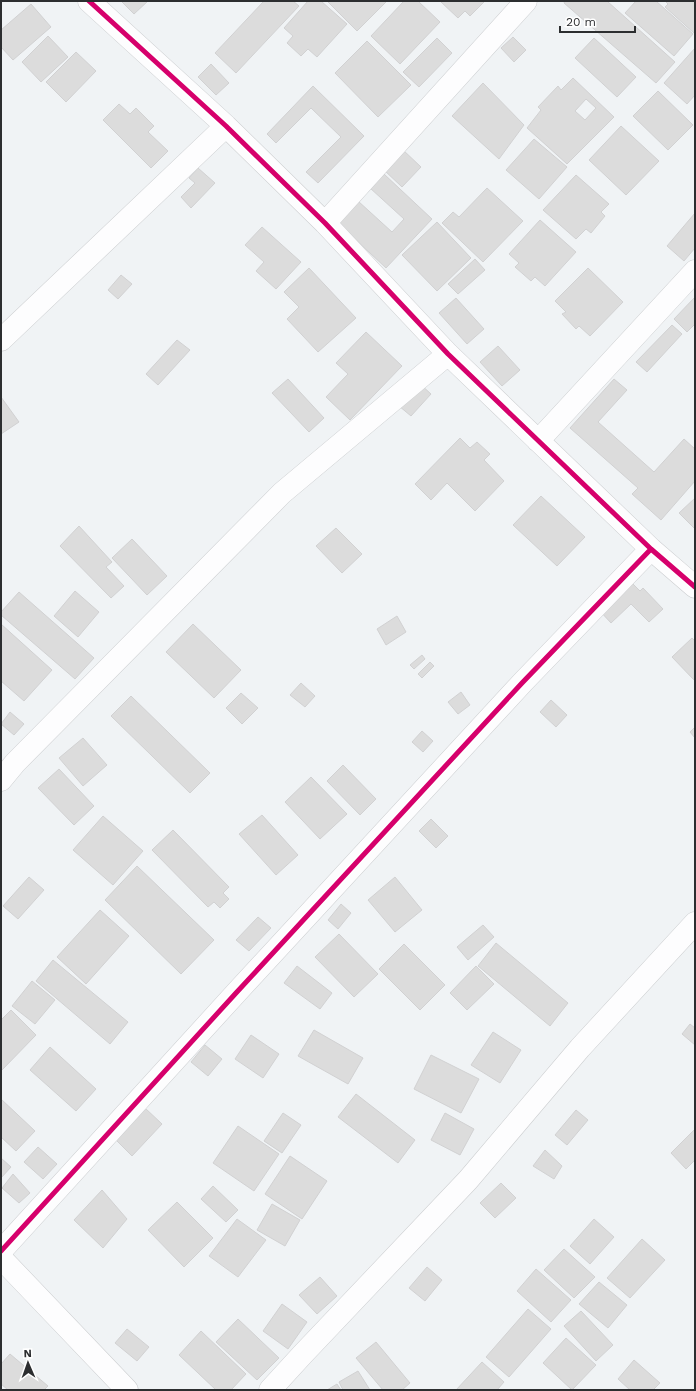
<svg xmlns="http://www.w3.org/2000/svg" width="696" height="1391" font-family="'Work Sans',sans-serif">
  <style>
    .building { fill: #dcdcdc; stroke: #d1d1d2; fill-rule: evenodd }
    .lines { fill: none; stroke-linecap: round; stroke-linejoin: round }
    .street-casing { stroke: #ccced0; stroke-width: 23 }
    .street { stroke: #fdfdfe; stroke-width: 22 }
    .cycleway-casing { stroke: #fff; stroke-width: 8 }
    .cycleway { stroke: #d6006c; stroke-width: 5 }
  </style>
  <rect width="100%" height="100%" fill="#f0f3f5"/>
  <path class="building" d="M121 1H148L134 14Z
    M264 1H293L299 6 236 73 215 53Z
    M308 1H321L347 24 317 57 308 49 301 56 287 43 293 36 284 28Z
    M327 1H387L357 31Z
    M404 1H418L440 22 400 64 371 36Z
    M440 1H485L470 16 465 11 458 18Z
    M565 1H607L675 62 656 83 564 3Z
    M636 1H656L693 34 674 56 625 13Z
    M665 1H695V34L665 7 668 4Z
    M31 4 51 27 13 60 1 47V30Z
    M48 36 68 57 41 82 22 62Z
    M513 37 526 50 514 62 501 48Z
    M437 38 452 53 419 87 403 72Z
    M594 38 636 77 617 97 575 58Z
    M367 41 411 85 378 117 335 73Z
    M695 48V95L687 104 664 83Z
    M76 52 96 71 66 102 46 82Z
    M211 64 229 83 216 95 198 77Z
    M573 78 614 117 567 164 527 128 541 110 538 107 558 86 561 90ZM586 99 596 108 585 120 575 111Z
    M483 83 524 125 499 159 452 116Z
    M313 86 364 136 318 183 306 172 341 137 311 108 276 143 267 134Z
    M658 91 693 125 668 150 633 116Z
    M119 104 130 114 136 108 154 126 148 132 168 151 151 168 103 120Z
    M621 126 659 161 626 195 589 160Z
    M534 139 567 167 539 199 506 170Z
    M402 149 421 167 402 187 384 170Z
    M198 168 215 183 191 208 181 197 195 183 189 178Z
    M384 174 432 219 386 268 338 223 358 201 392 232 404 219 370 188Z
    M576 175 609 204 601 212 605 216 591 233 586 229 576 239 543 210Z
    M487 188 523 221 483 262 442 223 453 212 459 217Z
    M695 213V248L684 261 667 246Z
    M540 220 576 252 545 286 535 277 531 281 515 267 519 263 509 254Z
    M437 222 471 258 437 291 402 255Z
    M262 227 301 262 276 289 256 271 264 262 245 245Z
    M475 259 485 270 458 294 448 284Z
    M309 268 356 318 318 352 287 319 299 307 284 292Z
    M588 268 623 302 590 336 579 326 576 329 562 314 566 312 555 301Z
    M121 275 132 284 118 299 108 290Z
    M695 297V324L687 332 674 319Z
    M456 298 484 329 467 344 439 313Z
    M672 325 682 334 647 372 636 362Z
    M366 332 402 366 350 420 326 397 348 374 336 363Z
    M177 340 190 350 158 385 146 374Z
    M498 346 520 370 502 386 480 362Z
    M288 379 324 418 309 432 272 393Z
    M614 379 627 390 598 422 654 472 684 439 695 449V481L661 520 632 494 638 488 570 428Z
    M419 383 431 394 411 416 399 406Z
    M1 397 19 422 1 434Z
    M460 438 470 448 477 442 490 454 484 460 504 481 475 511 447 483 431 500 415 484Z
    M541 496 585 537 557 566 513 525Z
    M695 498V529L679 513Z
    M79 526 112 562 106 567 124 586 111 598 60 546Z
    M336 528 362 554 342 573 316 546Z
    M132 539 167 576 147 595 112 558Z
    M629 580 640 591 643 588 663 609 649 622 631 604 611 623 599 610Z
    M75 591 99 612 78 637 54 616Z
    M19 592 94 658 75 679 1 615V612Z
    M397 616 406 632 386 645 377 629Z
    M1 624 52 670 24 701 1 681Z
    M193 624 241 670 214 698 166 652Z
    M692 638 695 641 694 680 672 657Z
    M422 655 425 659 414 669 410 665Z
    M430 662 434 666 422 678 418 674Z
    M301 683 315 696 305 707 290 695Z
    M461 692 470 705 458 714 448 702Z
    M241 693 258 708 242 724 226 708Z
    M131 696 210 773 190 793 111 716Z
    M551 700 567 715 556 727 540 712Z
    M10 712 24 724 14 735 1 724Z
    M695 727V738L690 732Z
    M422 731 433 741 423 752 412 742Z
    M83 738 107 765 83 786 59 758Z
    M343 765 376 799 360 815 327 781Z
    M59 769 94 806 74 825 38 788Z
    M311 777 347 814 320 839 285 802Z
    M262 815 298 855 276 875 239 834Z
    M103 816 143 851 113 885 73 850Z
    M431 819 448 836 436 848 419 831Z
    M173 830 229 887 223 893 229 899 220 908 214 902 208 907 152 850Z
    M137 866 214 940 181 974 105 900Z
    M29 877 44 890 18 919 3 906Z
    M395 877 422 910 395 932 368 900Z
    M341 904 351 913 338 929 328 920Z
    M100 910 129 936 86 984 57 957Z
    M258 917 271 928 249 951 236 940Z
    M483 925 494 937 468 960 457 947Z
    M339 934 378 974 354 997 315 957Z
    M496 943 568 1003 550 1026 478 966Z
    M404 944 445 985 420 1010 379 969Z
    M53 960 128 1022 110 1044 36 981Z
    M297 966 332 993 320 1009 284 983Z
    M476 966 494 984 467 1010 450 993Z
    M32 981 55 1000 35 1024 12 1006Z
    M11 1010 36 1035 1 1071V1020Z
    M690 1024 695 1028V1045L682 1034Z
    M314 1030 363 1058 348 1084 298 1056Z
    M493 1032 521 1050 500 1083 471 1065Z
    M251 1035 279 1054 263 1078 235 1059Z
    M205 1045 222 1059 208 1076 191 1062Z
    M50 1047 96 1089 76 1111 30 1070Z
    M431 1055 479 1079 461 1113 414 1089Z
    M356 1094 415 1140 398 1163 338 1117Z
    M1 1099 35 1131 16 1151 1 1137Z
    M145 1108 162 1124 132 1156 116 1140Z
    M576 1110 588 1120 567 1145 555 1135Z
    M283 1113 301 1125 282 1153 264 1141Z
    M445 1113 474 1129 460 1155 431 1140Z
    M238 1126 279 1154 254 1191 213 1163Z
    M695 1129V1160L686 1169 671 1153Z
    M38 1147 57 1164 43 1179 24 1162Z
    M545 1150 562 1166 554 1179 533 1166Z
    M290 1156 327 1181 302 1219 265 1194Z
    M1 1158 11 1167 1 1178Z
    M13 1174 30 1193 19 1203 2 1188Z
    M501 1183 516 1198 495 1218 480 1203Z
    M213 1186 238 1210 226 1222 201 1199Z
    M102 1190 127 1219 103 1248 74 1220Z
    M177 1202 213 1238 184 1267 148 1230Z
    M272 1204 300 1220 285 1246 257 1230Z
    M237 1219 266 1240 238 1277 209 1256Z
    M594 1219 614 1237 590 1264 570 1246Z
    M642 1239 665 1260 630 1298 607 1278Z
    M564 1249 595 1277 574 1298 544 1270Z
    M427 1267 442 1280 425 1301 409 1288Z
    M536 1269 571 1300 551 1322 517 1291Z
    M320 1277 337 1296 317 1314 299 1295Z
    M599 1282 627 1305 608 1328 579 1304Z
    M282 1304 307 1322 288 1349 263 1331Z
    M528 1309 551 1329 509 1377 486 1357Z
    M581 1311 613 1345 596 1361 564 1326Z
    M238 1319 279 1358 257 1380 216 1342Z
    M127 1329 149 1347 137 1361 115 1343Z
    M201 1331 246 1374 231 1390H216L179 1355Z
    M566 1338 596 1365 572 1390 543 1363Z
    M376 1342 410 1383 402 1390H383L356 1358Z
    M10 1354 48 1386 44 1390H8L1 1384V1364Z
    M634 1360 660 1383 653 1390H630L618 1379Z
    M482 1362 504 1382 497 1390H456Z
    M358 1371 370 1390H343L339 1382Z
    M337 1384 341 1390H327Z"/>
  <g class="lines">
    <defs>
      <path id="street" d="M89 1 226 126 325 223 448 354 651 549 695 587
        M325 223 526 1
        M1 340 226 126
        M538 441 695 271
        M1 780 15 763 282 493 448 354
        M1 1251 236 993 522 683 651 549
        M1 1258 127 1390
        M270 1390 302 1355 468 1180 580 1048 695 923"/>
    </defs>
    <use href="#street" class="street-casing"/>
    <use href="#street" class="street"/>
    <defs>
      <path id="cycleway" d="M89 1 226 126 325 223 448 354 651 549 695 587
        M1 1251 236 993 522 683 651 549"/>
    </defs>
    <use href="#cycleway" class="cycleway-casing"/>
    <use href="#cycleway" class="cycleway"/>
  </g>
  <rect width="696" height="1391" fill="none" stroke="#2c2e30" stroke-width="4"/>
  <g transform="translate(28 1363) rotate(358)" stroke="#ffffff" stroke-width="3" paint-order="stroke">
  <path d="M0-3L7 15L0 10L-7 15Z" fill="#2c2e30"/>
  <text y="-6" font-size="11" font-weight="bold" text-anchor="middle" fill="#2c2e30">N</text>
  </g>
  <path d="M560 26v6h75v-6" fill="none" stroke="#2c2e30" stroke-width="2"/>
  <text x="566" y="26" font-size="12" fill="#2c2e30" stroke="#ffffff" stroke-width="3" paint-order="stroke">20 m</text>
</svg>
